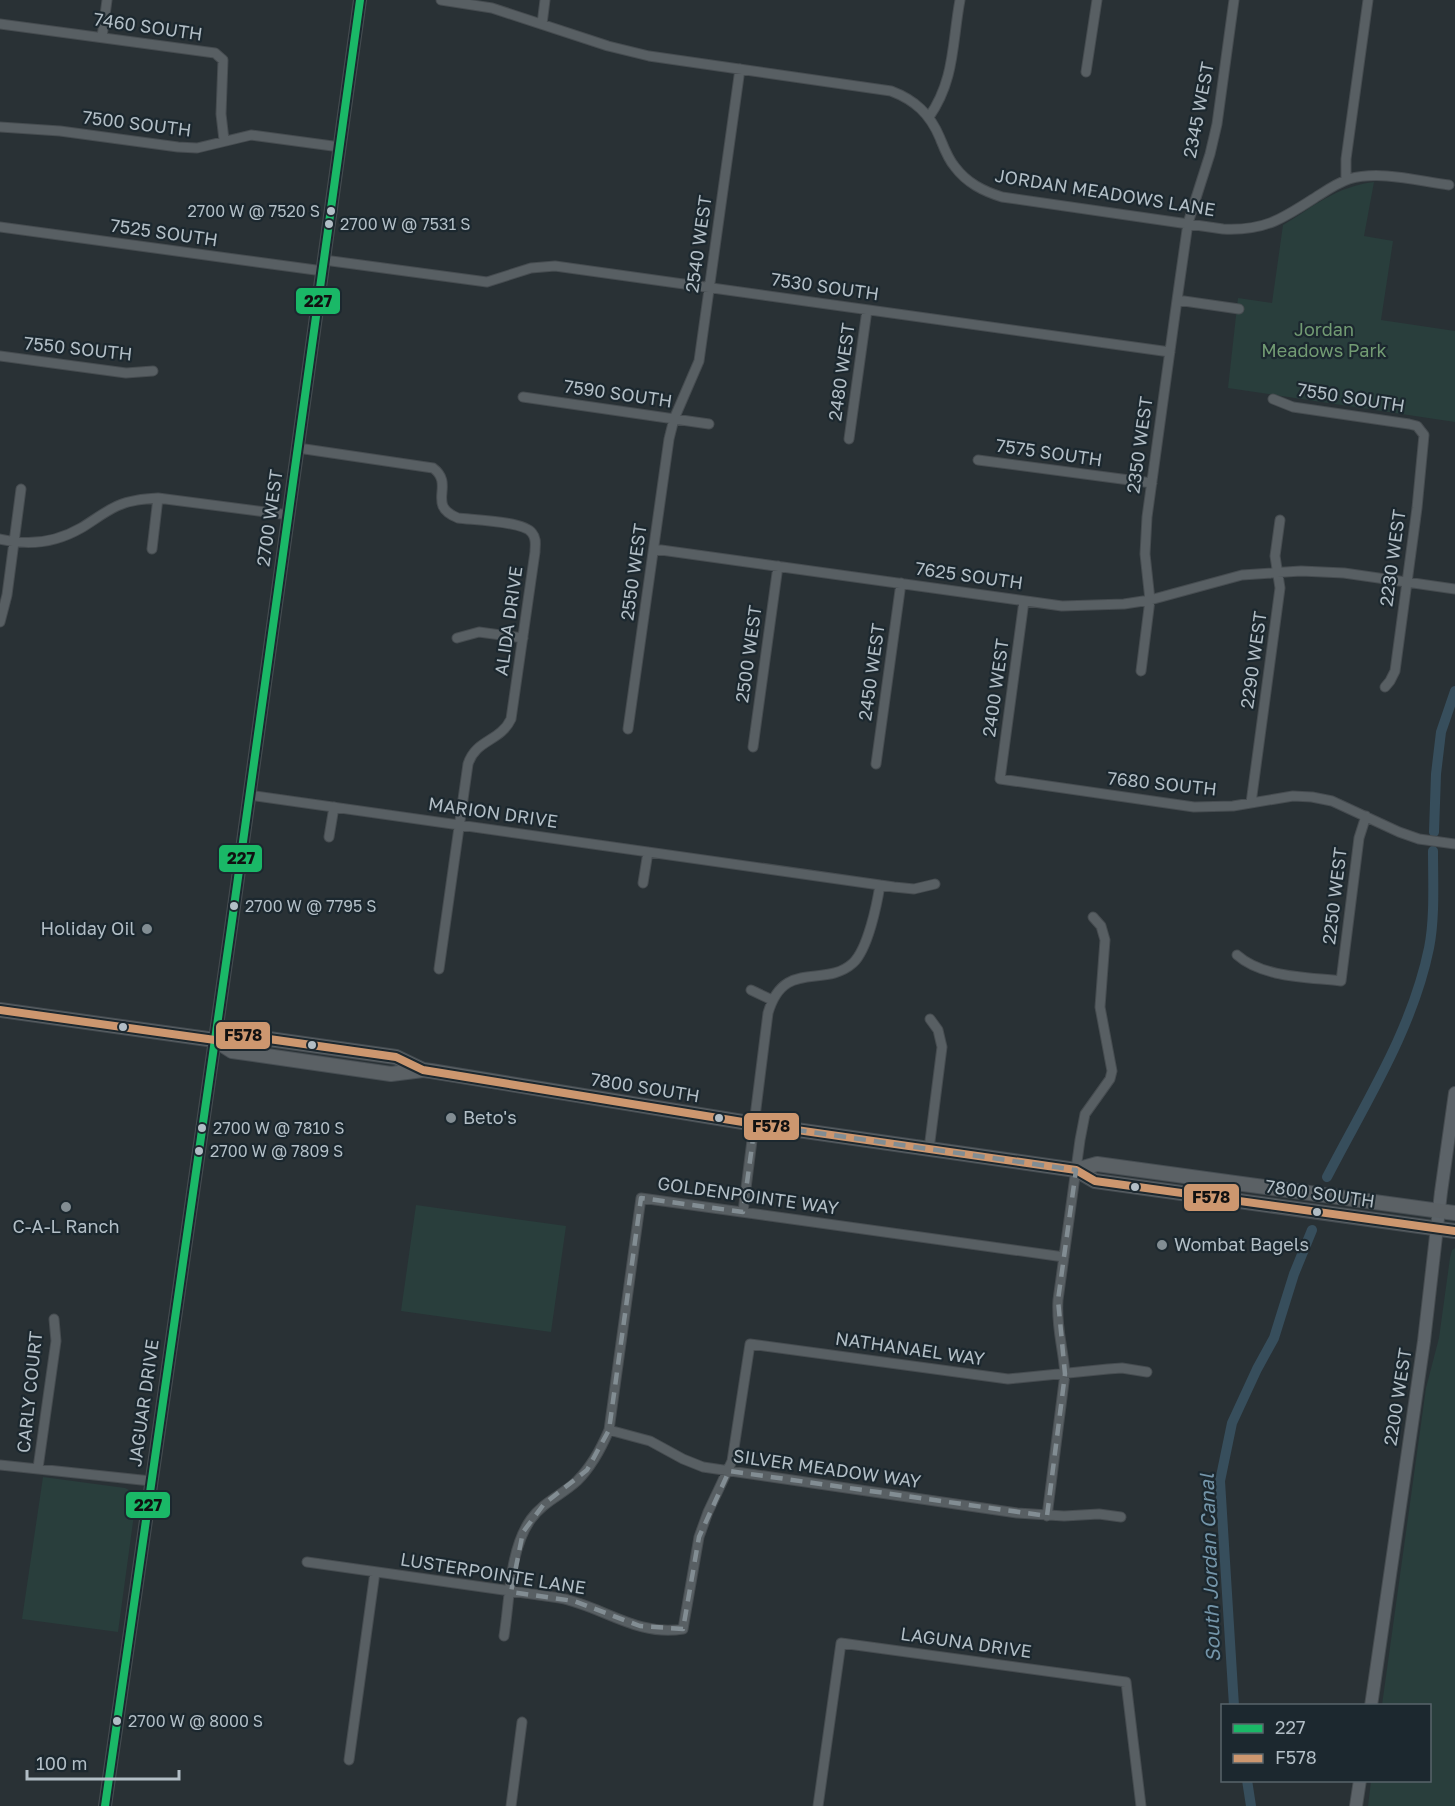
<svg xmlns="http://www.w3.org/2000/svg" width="1455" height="1806" font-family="'Golos Text',sans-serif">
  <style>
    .green { fill: #293e3c }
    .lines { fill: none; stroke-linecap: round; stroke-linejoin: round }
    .canal { stroke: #374e5c; stroke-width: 10 }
    .street-casing { stroke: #464c50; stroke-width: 11 }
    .secondary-casing { stroke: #464c50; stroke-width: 14 }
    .primary-casing { stroke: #464d52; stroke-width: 16 }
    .street { stroke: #585f63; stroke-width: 9 }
    .secondary { stroke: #5c6368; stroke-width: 12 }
    .primary { stroke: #5b6165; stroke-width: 14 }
    .bus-1-casing { stroke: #1c282f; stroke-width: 12 }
    .bus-2-casing { stroke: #1c282f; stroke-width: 12 }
    .bus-1 { stroke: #1ab867; stroke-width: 8 }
    .bus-2 { stroke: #cd976f; stroke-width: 8 }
    .marked { fill: none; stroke: #828d93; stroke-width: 4.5; stroke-dasharray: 12 8; stroke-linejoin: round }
    .bus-dot { fill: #b2bec6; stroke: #1c282f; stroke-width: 2 }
    .poi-dot { fill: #828d93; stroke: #1c282f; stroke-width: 2 }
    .labels { text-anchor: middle; stroke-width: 4.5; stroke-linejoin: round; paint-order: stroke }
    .bus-label { font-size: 16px; fill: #b2bec6; stroke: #1c282f; text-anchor: start }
    .street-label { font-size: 18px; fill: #b2bec6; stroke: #1c282f }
    .park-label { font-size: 18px; fill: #729b73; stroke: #1c282f }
    .poi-label { font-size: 18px; fill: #b2bec6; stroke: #1c282f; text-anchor: start }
    .water-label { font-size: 20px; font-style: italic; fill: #7495a9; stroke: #1c282f }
    .line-badge { stroke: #1c282f; stroke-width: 2 }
    .pale-badge-label { font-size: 16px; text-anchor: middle; font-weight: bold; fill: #111 }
  </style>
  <rect width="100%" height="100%" fill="#293135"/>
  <path class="green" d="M1374 182 1364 236 1393 241 1381 320 1455 331V422L1228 388 1238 298 1272 303 1283 225C1315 206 1335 187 1374 182Z
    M416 1205 566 1226 551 1332 401 1311Z
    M1455 1248V1806H1368L1371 1781 1430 1780V1706L1382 1705 1426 1388 1439 1338 1450 1258 1452 1250Z
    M43 1477 125 1488 133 1492 136 1500 118 1632 22 1619Z"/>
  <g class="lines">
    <path class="canal" d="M1434 832 1436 774 1441 732 1455 691
      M1327 1177C1365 1103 1412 1031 1429 948 1435 918 1433 882 1433 851
      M1234 1706 1220 1481 1232 1423 1257 1369 1274 1338 1294 1274 1312 1230
      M1247 1780 1251 1806"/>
    <defs>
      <path id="street" d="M441 0 492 8 608 46 649 56 891 91C915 100 930 114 940 138 944 148 948 159 955 167 967 183 983 191 1002 197L1223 229C1265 231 1282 219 1316 197 1327 190 1337 183 1349 179 1380 170 1418 181 1449 185
        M0 24 215 53 223 60 221 114 224 140
        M542 24 545 0
        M102 37 107 0
        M1086 72 1097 0
        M929 117C955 80 952 43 960 0
        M0 127 60 131 178 147 197 148 251 135 340 147
        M1346 180V159L1368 0
        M0 227 323 271
        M324 260 487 282 531 268 555 266 1170 352
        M1177 300 1239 309
        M0 356 126 373 153 371
        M523 397 709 424
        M1273 399 1293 407 1409 424 1417 426 1424 435 1417 508 1395 671 1390 681 1385 687
        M849 439 867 310
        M298 448 433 468C456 485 425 505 458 518 473 520 524 521 532 533 537 539 535 545 535 552L511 719C500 742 476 739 468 764L439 969
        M978 460 1152 483
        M0 539C28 546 55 543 81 528 93 521 104 512 117 506 130 500 144 499 158 498L289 515
        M152 549 158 498
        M654 549 1062 606 1124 604 1150 600 1242 575 1301 571 1344 573 1455 589
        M1024 601 1000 779 1194 807 1233 806 1293 796 1312 797 1332 801 1399 832 1419 839 1455 844
        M0 622 7 595 21 489
        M457 638 479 632 523 638
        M1141 671 1150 600 1145 554 1147 517 1177 300 1188 223 1210 154 1217 124 1234 0
        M628 729 669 439 674 419 699 361 740 69
        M753 747 778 566
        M876 764 901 583
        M249 795 894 887 914 889 935 884
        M1251 803 1280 588 1275 556 1280 520
        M329 837 334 807
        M643 883 648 852
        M1237 955C1263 978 1308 977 1341 981L1359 838 1366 816
        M751 990 772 1000
        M929 1149 942 1047 938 1030 930 1019
        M743 1212 768 1013C784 958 824 989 853 963 868 949 877 904 880 885
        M609 1430 650 1441 683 1459 703 1467 1017 1513 1064 1516 1099 1514 1121 1517
        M0 1465 151 1481
        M38 1468 56 1341 54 1319
        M1047 1516 1065 1374C1063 1346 1056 1328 1058 1300L1080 1140 1085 1114 1110 1079 1112 1071 1100 1007 1105 940 1101 926 1093 917
        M307 1562 560 1598C602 1606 637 1637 683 1629L699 1537 708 1512 732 1461 750 1344 1008 1379 1108 1369 1122 1368 1147 1372
        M504 1636C510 1599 509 1550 531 1519 543 1502 562 1495 577 1481 592 1466 601 1449 609 1430L641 1198 1064 1257
        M349 1760 375 1572
        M511 1806 522 1722
        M818 1806 841 1643 1126 1682 1141 1806"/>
      <path id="secondary" d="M1371 1706 1424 1341 1441 1192 1455 1093
        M105 1806 231 928 360 0
        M1356 1806 1360 1780"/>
      <path id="primary" d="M0 1010 215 1040 232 1051 391 1074 423 1070
        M215 1040 234 1034 396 1057 423 1070 431 1071 755 1124 1076 1170 1095 1181 1455 1231
        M1076 1170 1097 1164 1455 1213"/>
    </defs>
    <use href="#street" class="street-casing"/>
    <use href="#secondary" class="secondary-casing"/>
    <use href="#primary" class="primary-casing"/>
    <use href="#street" class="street"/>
    <use href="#secondary" class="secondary"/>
    <use href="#primary" class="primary"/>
    <defs>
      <path id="bus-1" d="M105 1806 231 928 360 0"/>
      <path id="bus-2" d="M0 1010 215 1040 234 1034 396 1057 423 1070 755 1124 1076 1170 1095 1181 1455 1231"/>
    </defs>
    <use href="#bus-1" class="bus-1-casing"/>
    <use href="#bus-2" class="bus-2-casing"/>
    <use href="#bus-1" class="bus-1"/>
    <use href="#bus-2" class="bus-2"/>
  </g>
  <path class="marked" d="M755 1124 1076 1170 1058 1300 1065 1374 1047 1516 729 1471 699 1537 683 1629 640 1626 574 1601 511 1592 523 1532 544 1504 587 1470 609 1430 641 1198 743 1212Z"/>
  <g class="bus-dot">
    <circle cx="331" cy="211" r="5"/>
    <circle cx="329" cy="224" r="5"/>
    <circle cx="234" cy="906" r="5"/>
    <circle cx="123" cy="1027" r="5"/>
    <circle cx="312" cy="1045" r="5"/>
    <circle cx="719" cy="1118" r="5"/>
    <circle cx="202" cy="1128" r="5"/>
    <circle cx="199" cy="1151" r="5"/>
    <circle cx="1135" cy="1187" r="5"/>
    <circle cx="1317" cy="1212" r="5"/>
    <circle cx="117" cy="1721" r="5"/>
  </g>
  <g class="poi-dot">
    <circle cx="147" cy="929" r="6"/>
    <circle cx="451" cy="1118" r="6"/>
    <circle cx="66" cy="1207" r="6"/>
    <circle cx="1162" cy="1245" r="6"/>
  </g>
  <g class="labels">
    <g class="bus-label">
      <text x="320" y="217" text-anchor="end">2700 W @ 7520 S</text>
      <text x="340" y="230">2700 W @ 7531 S</text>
      <text x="245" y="912">2700 W @ 7795 S</text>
      <text x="213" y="1134">2700 W @ 7810 S</text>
      <text x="210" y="1157">2700 W @ 7809 S</text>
      <text x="128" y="1727">2700 W @ 8000 S</text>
    </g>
    <g class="street-label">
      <text transform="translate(148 27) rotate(8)" y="6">7460 SOUTH</text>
      <text transform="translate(1199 110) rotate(-79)" y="6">2345 WEST</text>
      <text transform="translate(137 124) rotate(7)" y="6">7500 SOUTH</text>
      <text transform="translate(1105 193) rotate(9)" y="6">JORDAN MEADOWS LANE</text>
      <text transform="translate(164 233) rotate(8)" y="6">7525 SOUTH</text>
      <text transform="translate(699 244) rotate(-82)" y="6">2540 WEST</text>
      <text transform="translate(825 287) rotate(8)" y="6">7530 SOUTH</text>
      <text transform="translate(78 349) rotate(6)" y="6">7550 SOUTH</text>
      <text transform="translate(842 372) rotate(-82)" y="6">2480 WEST</text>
      <text transform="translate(618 394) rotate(8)" y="6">7590 SOUTH</text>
      <text transform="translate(1351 398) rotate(9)" y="6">7550 SOUTH</text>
      <text transform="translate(1140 445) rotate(-82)" y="6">2350 WEST</text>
      <text transform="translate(1049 453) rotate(8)" y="6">7575 SOUTH</text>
      <text transform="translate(270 518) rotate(-82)" y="6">2700 WEST</text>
      <text transform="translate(1393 558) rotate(-82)" y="6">2230 WEST</text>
      <text transform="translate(634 572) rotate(-82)" y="6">2550 WEST</text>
      <text transform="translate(969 576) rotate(8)" y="6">7625 SOUTH</text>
      <text transform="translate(509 621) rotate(-82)" y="6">ALIDA DRIVE</text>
      <text transform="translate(749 654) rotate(-82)" y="6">2500 WEST</text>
      <text transform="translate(1254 660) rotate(-82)" y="6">2290 WEST</text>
      <text transform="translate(872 672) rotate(-82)" y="6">2450 WEST</text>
      <text transform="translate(996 688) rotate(-82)" y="6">2400 WEST</text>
      <text transform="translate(1162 784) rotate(6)" y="6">7680 SOUTH</text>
      <text transform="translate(493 813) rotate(8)" y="6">MARION DRIVE</text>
      <text transform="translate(1335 896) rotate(-83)" y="6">2250 WEST</text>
      <text transform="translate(645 1088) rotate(9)" y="6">7800 SOUTH</text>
      <text transform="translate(1320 1194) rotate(8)" y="6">7800 SOUTH</text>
      <text transform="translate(748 1196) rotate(8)" y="6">GOLDENPOINTE WAY</text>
      <text transform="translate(910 1349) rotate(8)" y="6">NATHANAEL WAY</text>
      <text transform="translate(30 1392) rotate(-84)" y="6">CARLY COURT</text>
      <text transform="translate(1398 1397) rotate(-81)" y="6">2200 WEST</text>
      <text transform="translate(144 1403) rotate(-82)" y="6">JAGUAR DRIVE</text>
      <text transform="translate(827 1469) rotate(8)" y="6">SILVER MEADOW WAY</text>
      <text transform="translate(493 1574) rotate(9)" y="6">LUSTERPOINTE LANE</text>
      <text transform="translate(966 1643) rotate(8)" y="6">LAGUNA DRIVE</text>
    </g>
    <g class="park-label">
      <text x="1324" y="336">Jordan<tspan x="1324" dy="21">Meadows Park</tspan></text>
    </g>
    <g class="poi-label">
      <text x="135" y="935" text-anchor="end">Holiday Oil</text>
      <text x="463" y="1124">Beto's</text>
      <text x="66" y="1233" text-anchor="middle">C-A-L Ranch</text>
      <text x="1174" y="1251">Wombat Bagels</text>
    </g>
    <g class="water-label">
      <text transform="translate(1210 1568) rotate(-92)" y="7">South Jordan Canal</text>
    </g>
  </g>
  <g class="line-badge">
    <rect x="295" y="287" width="46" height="28" rx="6" fill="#1ab867"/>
    <rect x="218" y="844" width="45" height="29" rx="6" fill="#1ab867"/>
    <rect x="215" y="1021" width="56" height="29" rx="6" fill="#cd976f"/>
    <rect x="743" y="1112" width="57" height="29" rx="6" fill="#cd976f"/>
    <rect x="1183" y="1183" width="57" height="29" rx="6" fill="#cd976f"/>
    <rect x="125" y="1491" width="46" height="28" rx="6" fill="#1ab867"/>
  </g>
  <g class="pale-badge-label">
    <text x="318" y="307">227</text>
    <text x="241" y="864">227</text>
    <text x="243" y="1041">F578</text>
    <text x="771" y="1132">F578</text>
    <text x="1211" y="1203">F578</text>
    <text x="148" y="1511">227</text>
  </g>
  <rect x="1221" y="1704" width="210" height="78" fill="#1c282f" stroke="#58646b" stroke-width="1.5"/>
  <rect x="1233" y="1724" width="30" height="9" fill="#1ab867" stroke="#58646b" stroke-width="1.5"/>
  <text x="1275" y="1734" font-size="18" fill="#b2bec6">227</text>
  <rect x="1233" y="1754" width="30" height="9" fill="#cd976f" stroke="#58646b" stroke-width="1.5"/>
  <text x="1275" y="1764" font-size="18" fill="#b2bec6">F578</text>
  <path d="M27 1770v9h152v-9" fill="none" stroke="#b2bec6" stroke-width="3"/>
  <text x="36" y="1770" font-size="18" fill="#b2bec6" stroke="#1c282f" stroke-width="4.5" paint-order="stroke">100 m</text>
</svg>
